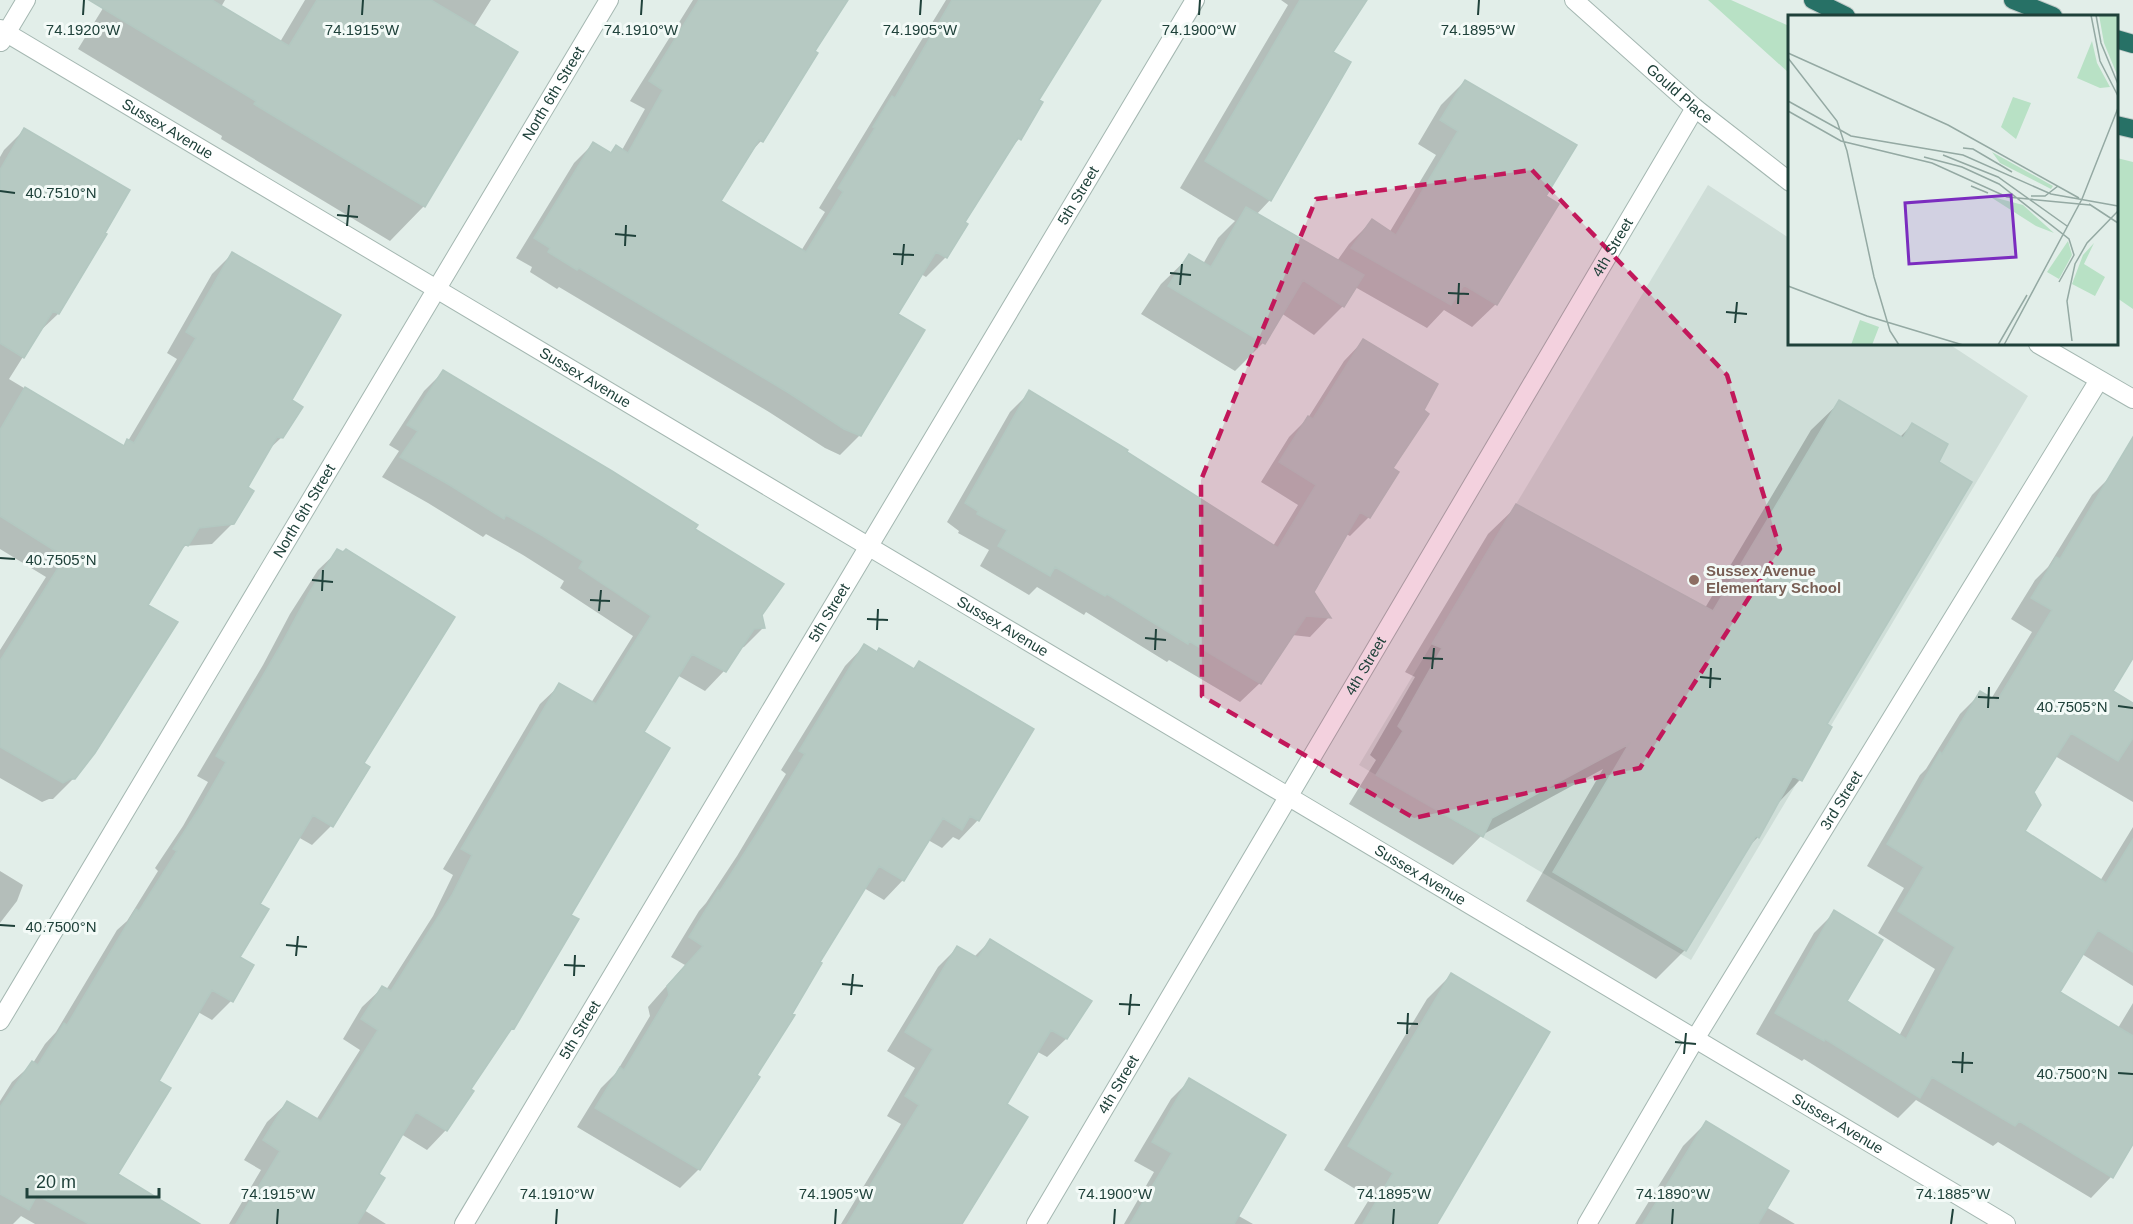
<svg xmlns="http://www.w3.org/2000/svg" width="2133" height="1224" font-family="Arial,sans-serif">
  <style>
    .built { fill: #cfded8 }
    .green { fill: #b8e1c5 }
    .shadow { fill: #0003 }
    .building { fill: #b6c9c2; stroke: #b3c8c1; stroke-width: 1.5 }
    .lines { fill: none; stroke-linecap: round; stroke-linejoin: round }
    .minor-casing { stroke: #a4b7b1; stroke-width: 20 }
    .highway-casing { stroke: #c0cac8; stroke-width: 20 }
    .minor { stroke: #fff; stroke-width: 18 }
    .highway { stroke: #277166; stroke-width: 18 }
    .marked { fill: #c2185b; fill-opacity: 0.2; stroke: #c2185b; stroke-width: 4.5; stroke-dasharray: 12 8; stroke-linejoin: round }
    .ticks { fill: none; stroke: #1f413a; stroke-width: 2 }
    .education-dot { fill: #8d6e63; stroke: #f3faf7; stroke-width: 2 }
    .labels { text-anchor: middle; stroke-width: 6; stroke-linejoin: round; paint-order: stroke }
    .street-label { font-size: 15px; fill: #1f413a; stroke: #f3faf7 }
    .education-label { font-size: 15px; font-weight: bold; fill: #785e54; stroke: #f3faf7; text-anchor: start }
    .inset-road { fill: none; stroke: #94a9a3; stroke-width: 1.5 }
    .view { fill: #7b2cbf; fill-opacity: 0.15; stroke: #7b2cbf; stroke-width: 3 }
    .inset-edge { fill: none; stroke: #1f413a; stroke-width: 3 }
    .ticks-label { font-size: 15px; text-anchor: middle; fill: #1f413a; stroke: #f3faf7; stroke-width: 6; stroke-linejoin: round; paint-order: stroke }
  </style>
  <rect width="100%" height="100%" fill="#e2eee9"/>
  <path class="built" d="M1708 185 1789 238 1790 344H1949L2028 396 1691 960 1359 765Z"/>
  <path class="green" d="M1708 0H1731L1789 26V73Z
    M2117 158 2133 162V309L2117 298Z"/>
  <path class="shadow" d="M108 0H225L221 7 280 42 305 0H491L474 27 424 206 390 241 221 139 222 136 78 49Z
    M693 0H847L813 52 761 141 748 155 719 201 801 251 825 212 819 208 946 0H1099L1037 101 1019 139 1009 149 963 223 966 224 946 257 926 277 921 274 896 314 860 435 840 455 825 448 769 412 559 287 557 289 530 272 532 267 516 258 574 163 593 144 609 154 616 147 622 150 645 109 630 101Z
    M1281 0H1365L1331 52 1270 200 1256 215 1337 261 1349 244 1372 221 1389 233 1436 155 1418 144 1441 105 1465 81 1544 196 1496 304 1472 327 1444 310 1427 328 1355 287 1343 306 1314 335 1281 313 1263 343 1235 371 1141 314 1161 284 1190 256 1203 264 1218 238 1235 221 1180 188 1288 5Z
    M24 130 105 235 58 314 38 333 9 379 122 447 128 441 177 359 167 353 212 274 232 254 290 401 282 437 266 452 246 488 233 523 212 544 185 546 177 554 146 605 74 778 53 799H49L42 802 0 778V650L46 577 0 549V157L4 150Z
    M1363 341 1391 469 1369 517 1350 536 1346 534 1312 592 1329 617 1310 637 1292 635 1260 683 1240 702 1169 660 1167 662 1086 612 1084 615 1037 587 1029 595 980 566 989 550 958 533 959 531 947 522 1010 412 1030 392 1273 546 1298 505 1261 482 1289 437 1308 418 1344 361Z
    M443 372 693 529 760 615 763 628 744 647 740 648 724 671 705 691 677 675 642 733 569 916 513 1028 505 1036 469 1090 446 1130 427 1150 401 1134 376 1175 364 1210 386 1224H229L261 1170 244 1160 267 1122 287 1103 316 1120 360 1050 343 1039 362 1007 382 988 386 990 433 916 453 875 443 869 540 704 560 685 591 703 633 636 560 588 564 581 523 555 486 534 483 537 428 503 382 477 399 451 389 445 424 391Z
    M1840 402 1899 438 1912 425 1937 463 1825 725 1830 727 1800 780 1776 805 1758 837 1747 848 1685 950 1656 979 1526 901 1603 769 1482 835 1453 865 1349 804 1376 760 1370 755 1415 677 1405 672 1488 534 1517 506 1705 608 1811 430Z
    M2113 474 2133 486V655L2111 691 2133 705V802L2055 756 2032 792 2023 831 2100 881 2133 827V986L2082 954 2058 992 2118 1028 2133 1003V1141L2111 1177 2091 1198 1998 1142 1993 1146 1916 1100 1898 1118 1804 1059 1802 1061 1756 1034 1814 933 1835 912 1845 1002 1899 1036 1935 969 1878 933 1904 888 1867 866 1920 775 1926 769 1960 714 1981 693 1991 699 2032 632 2011 619 2035 580 2048 567 2092 495Z
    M338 551 361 764 331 826 312 845 298 837 258 904 238 958 231 1001 212 1020 198 1012 156 1081 115 1174 197 1224H35L21 1216 13 1224H0V1101L12 1082 33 1063 45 1044 56 1032 117 930 127 921 158 871 155 868 183 826 208 782 197 776 263 665 290 614 318 570Z
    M864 646 876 653 879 650 912 670 919 663 978 820 959 840 953 837 942 848 928 840 903 880 884 900 864 888 818 962 699 1169 680 1188 577 1127 601 1088 616 1073 650 1016 648 1007 685 965 671 957 699 911 706 903 737 856 786 774 781 770 845 666Z
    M0 871 23 885 17 901 0 923Z
    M990 941 1090 1002 1066 1039 1047 1057 1036 1051 1005 1105 961 1224H841L901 1124 887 1116 915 1068 887 1051 938 967 957 948 974 957Z
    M1451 975 1435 1224H1354L1370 1198 1324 1170 1427 999Z
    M1190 1080 1237 1215 1253 1224H1124L1154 1172 1134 1161 1171 1099Z
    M1706 1123 1766 1207 1795 1224H1635L1683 1146Z"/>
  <path class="building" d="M89 0H212L289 46 317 0H431L518 52 425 207 254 104 256 101Z
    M699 0H848L815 51 818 53 763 142 759 140 721 201 806 252 843 192 838 188 875 128 873 127 892 96 895 98 952 0H1101L1039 100 1043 102 1021 140 1018 138 965 222 968 224 947 258 936 252 898 314 925 330 861 436 844 429 789 393 579 268 577 270 548 252 550 248 534 238 593 142 611 153 616 145 628 153 663 90 649 81Z
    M1300 0H1367L1333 52 1351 62 1271 201 1205 161Z
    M1465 80 1577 145 1546 196 1559 204 1497 305 1464 285 1451 305 1351 248 1372 219 1396 235 1458 131 1440 120Z
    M24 128 130 190 105 233 107 234 59 314 53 311 24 358 0 343V170Z
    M1246 207 1364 275 1344 307 1303 280 1265 344 1168 286 1189 254 1211 267Z
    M232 252 341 315 292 400 303 407 283 438 277 437 248 487 254 491 234 524 199 528 188 546 185 544 148 605 178 622 95 753 75 779H70L63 783 0 747V661L65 557 0 516V430L25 387 124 446 127 439 134 443 196 338 186 332Z
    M1363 339 1438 384 1424 410 1429 414 1393 468 1399 472 1370 518 1360 512 1314 592 1331 618 1306 616 1261 684 1189 641 1188 644 1107 594 1105 596 1055 567 1050 576 998 546 1007 530 977 514 978 511 965 503 1029 390 1128 450 1127 452 1278 548 1316 485 1279 462 1308 416 1313 419Z
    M443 370 612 471 698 525 695 529 784 584 762 615 765 628 754 629 726 672 692 654 644 732 670 748 571 915 579 919 514 1029 512 1028 471 1089 474 1091 447 1131 416 1112 379 1174 385 1178 357 1224H236L280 1151 263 1140 287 1101 321 1121 378 1030 361 1019 382 986 391 991 452 895 472 855 461 849 559 683 596 704 651 616 579 568 583 561 543 536 506 515 504 519 448 484 400 457 418 431 407 425Z
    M1839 400 1903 438 1912 423 1948 444 1939 462 1972 482 1827 724 1832 727 1802 781 1793 776 1759 838 1756 836 1686 951 1553 872 1629 744 1492 818 1483 837 1376 775 1403 731 1398 726 1442 648 1432 644 1516 504 1713 611Z
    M2133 437V658L2113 691 2133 703V738L2118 761 2071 733 2034 792 2041 805 2025 831 2106 883 2133 839V952L2098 930 2060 992 2133 1036V1144L2113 1178 2019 1121 2015 1126 1932 1077 1920 1098 1825 1039 1824 1041 1775 1013 1834 910 1883 940 1847 1001 1906 1039 1955 947 1898 911 1924 867 1887 844 1940 752 1942 754 1980 691 1997 701 2052 610 2031 598 2056 557 2060 559Z
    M337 549 343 552 346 549 455 617 364 763 370 767 333 827 313 815 260 904 269 909 240 957 254 965 233 1002 212 990 159 1081 171 1088 118 1174 200 1224H89L37 1195 29 1210 0 1194V1107L32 1061 38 1065 64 1023 67 1025 136 909 139 911 177 851 173 849 202 804 226 762 216 756 282 643 309 593Z
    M864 644 877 652 879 648 914 669 919 661 1034 729 979 821 970 816 962 830 943 818 904 881 879 866 820 962 822 963 792 1014 795 1015 757 1075 760 1077 700 1170 595 1108 620 1067 624 1070 669 995 667 986 703 946 689 937 718 890 720 891 756 835 805 754 799 751Z
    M990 939 1092 1001 1067 1039 1051 1030 1007 1104 1028 1117 962 1224H847L919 1105 905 1096 933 1049 905 1032 957 946 978 958Z
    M1451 973 1550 1032 1437 1224H1363L1393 1173 1348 1146Z
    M1189 1078 1286 1135 1234 1224H1130L1172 1153 1152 1142Z
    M1706 1121 1789 1171 1758 1224H1643Z"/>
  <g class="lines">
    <defs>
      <g id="minor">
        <path id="s1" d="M1574 0 1695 108 1790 182"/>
        <path id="s2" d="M0 29 2006 1224"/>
        <path d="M1 42 26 0"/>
        <path d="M2038 344 2133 399"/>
        <path id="s3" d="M0 1021 609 0"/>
        <path id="s4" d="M464 1224 1195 0"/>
        <path id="s5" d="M1036 1224 1695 108"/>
        <path id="s6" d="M1587 1224 1695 1039 2099 380"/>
      </g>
      <path id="highway" d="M1813 0 1846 16
        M2013 0 2053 16
        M2116 39 2133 44
        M2116 125 2133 129"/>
    </defs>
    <use href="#minor" class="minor-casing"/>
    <use href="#highway" class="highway-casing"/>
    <use href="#minor" class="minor"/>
    <use href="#highway" class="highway"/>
  </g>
  <path class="marked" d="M1532 170 1727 375 1780 549 1640 768 1414 818 1202 696 1201 480 1316 199Z"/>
  <path class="ticks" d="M83 15 84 0M362 15 363 0M641 15 642 0M920 15 921 0M1199 15 1200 0M1478 15 1479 0M0 191 15 193M337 215 358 217M347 226 349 205M615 234 636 236M625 246 626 225M893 254 914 255M902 265 904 244M1170 273 1191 275M1180 285 1182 264M1448 293 1469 294M1458 304 1459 283M1726 312 1747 314M1735 323 1737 302M0 558 15 559M312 580 333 582M322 591 323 570M590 600 610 601M599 611 601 590M867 619 888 620M877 630 878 609M1145 638 1166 640M1155 650 1156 629M1423 658 1443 659M1432 669 1434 648M1700 677 1721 679M1710 688 1711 668M1978 697 1999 698M2118 706 2133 708M1988 708 1989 687M0 925 15 926M286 945 307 947M296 956 298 936M564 965 585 966M574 976 575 955M842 984 863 986M851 995 853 974M1119 1004 1140 1005M1129 1015 1131 994M1397 1023 1418 1024M1407 1034 1408 1013M1675 1042 1696 1044M1684 1054 1686 1033M1952 1062 1973 1063M1962 1073 1963 1052M2118 1073 2133 1074M277 1224 278 1209M556 1224 557 1209M835 1224 836 1209M1114 1224 1115 1209M1393 1224 1394 1209M1672 1224 1673 1209M1951 1224 1953 1209"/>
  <circle class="education-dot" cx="1694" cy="580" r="6"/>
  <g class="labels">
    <g class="street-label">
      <text dy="5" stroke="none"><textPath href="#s3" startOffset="1080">North 6th Street</textPath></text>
      <text dy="5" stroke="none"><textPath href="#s1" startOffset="141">Gould Place</textPath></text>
      <text dy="5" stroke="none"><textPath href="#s2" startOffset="195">Sussex Avenue</textPath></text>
      <text dy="5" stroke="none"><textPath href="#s4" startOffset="1198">5th Street</textPath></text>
      <text dy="5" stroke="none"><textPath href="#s5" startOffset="1134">4th Street</textPath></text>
      <text dy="5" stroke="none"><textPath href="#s2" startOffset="681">Sussex Avenue</textPath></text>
      <text dy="5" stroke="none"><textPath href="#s3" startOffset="594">North 6th Street</textPath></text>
      <text dy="5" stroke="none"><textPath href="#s4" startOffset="712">5th Street</textPath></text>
      <text dy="5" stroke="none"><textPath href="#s2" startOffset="1167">Sussex Avenue</textPath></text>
      <text dy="5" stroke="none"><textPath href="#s5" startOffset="648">4th Street</textPath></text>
      <text dy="5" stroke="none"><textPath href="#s6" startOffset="494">3rd Street</textPath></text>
      <text dy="5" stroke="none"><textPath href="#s2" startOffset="1653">Sussex Avenue</textPath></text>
      <text dy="5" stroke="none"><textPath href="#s4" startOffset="226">5th Street</textPath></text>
      <text dy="5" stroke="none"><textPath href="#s5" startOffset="162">4th Street</textPath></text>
      <text dy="5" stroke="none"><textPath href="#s2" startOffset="2139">Sussex Avenue</textPath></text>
    </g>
    <g class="education-label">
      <text x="1706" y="576">Sussex Avenue<tspan x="1706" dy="17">Elementary School</tspan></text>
    </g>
  </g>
  <g transform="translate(1788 15)">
    <rect width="330" height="330" fill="#e2eee9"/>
    <path d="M311 0H330V62L316 28ZM304 26 309 48 322 72 312 73 289 63ZM225 82 243 88 228 124 213 112ZM204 137 265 171 263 174 212 148ZM201 181 235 190 266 218 248 211ZM280 226 284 240 271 264 259 257ZM306 228 296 249 317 262 307 281 284 269 295 240ZM72 305 91 312 84 330H63Z" fill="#b8e1c5"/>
    <path class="inset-road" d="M303 0 312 46 330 81M308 0 313 28 330 69M0 38 160 110 291 183M0 43 49 106 59 136 86 262 102 316 111 330M0 86 63 121 175 140 263 179 330 191M0 96 53 126 144 148 219 182 302 190M175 133 185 134 224 157M155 140 210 162 279 211M136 142 174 152 211 169 281 224 286 240 271 267M183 171 200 178M243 181H257L270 171M301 189 330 208M0 271 79 301 175 330M284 326 279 286 287 249 299 228 330 196M210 330 239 280M216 330 294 184 330 93"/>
    <path class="view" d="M223 180 228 242 121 249 117 188Z"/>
    <rect width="330" height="330" class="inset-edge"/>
  </g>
  <g class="ticks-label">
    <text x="83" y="35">74.1920°W</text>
    <text x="362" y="35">74.1915°W</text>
    <text x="641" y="35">74.1910°W</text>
    <text x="920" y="35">74.1905°W</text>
    <text x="1199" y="35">74.1900°W</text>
    <text x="1478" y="35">74.1895°W</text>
    <text x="61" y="198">40.7510°N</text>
    <text x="61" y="565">40.7505°N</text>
    <text x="2072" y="712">40.7505°N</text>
    <text x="61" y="932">40.7500°N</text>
    <text x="2072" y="1079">40.7500°N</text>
    <text x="278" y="1199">74.1915°W</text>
    <text x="557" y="1199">74.1910°W</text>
    <text x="836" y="1199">74.1905°W</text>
    <text x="1115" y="1199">74.1900°W</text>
    <text x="1394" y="1199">74.1895°W</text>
    <text x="1673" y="1199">74.1890°W</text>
    <text x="1953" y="1199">74.1885°W</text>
  </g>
  <path d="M27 1188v9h132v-9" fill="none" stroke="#1f413a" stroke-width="3"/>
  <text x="36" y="1188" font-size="18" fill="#1f413a" stroke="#f3faf7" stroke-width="4.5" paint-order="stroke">20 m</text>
</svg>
